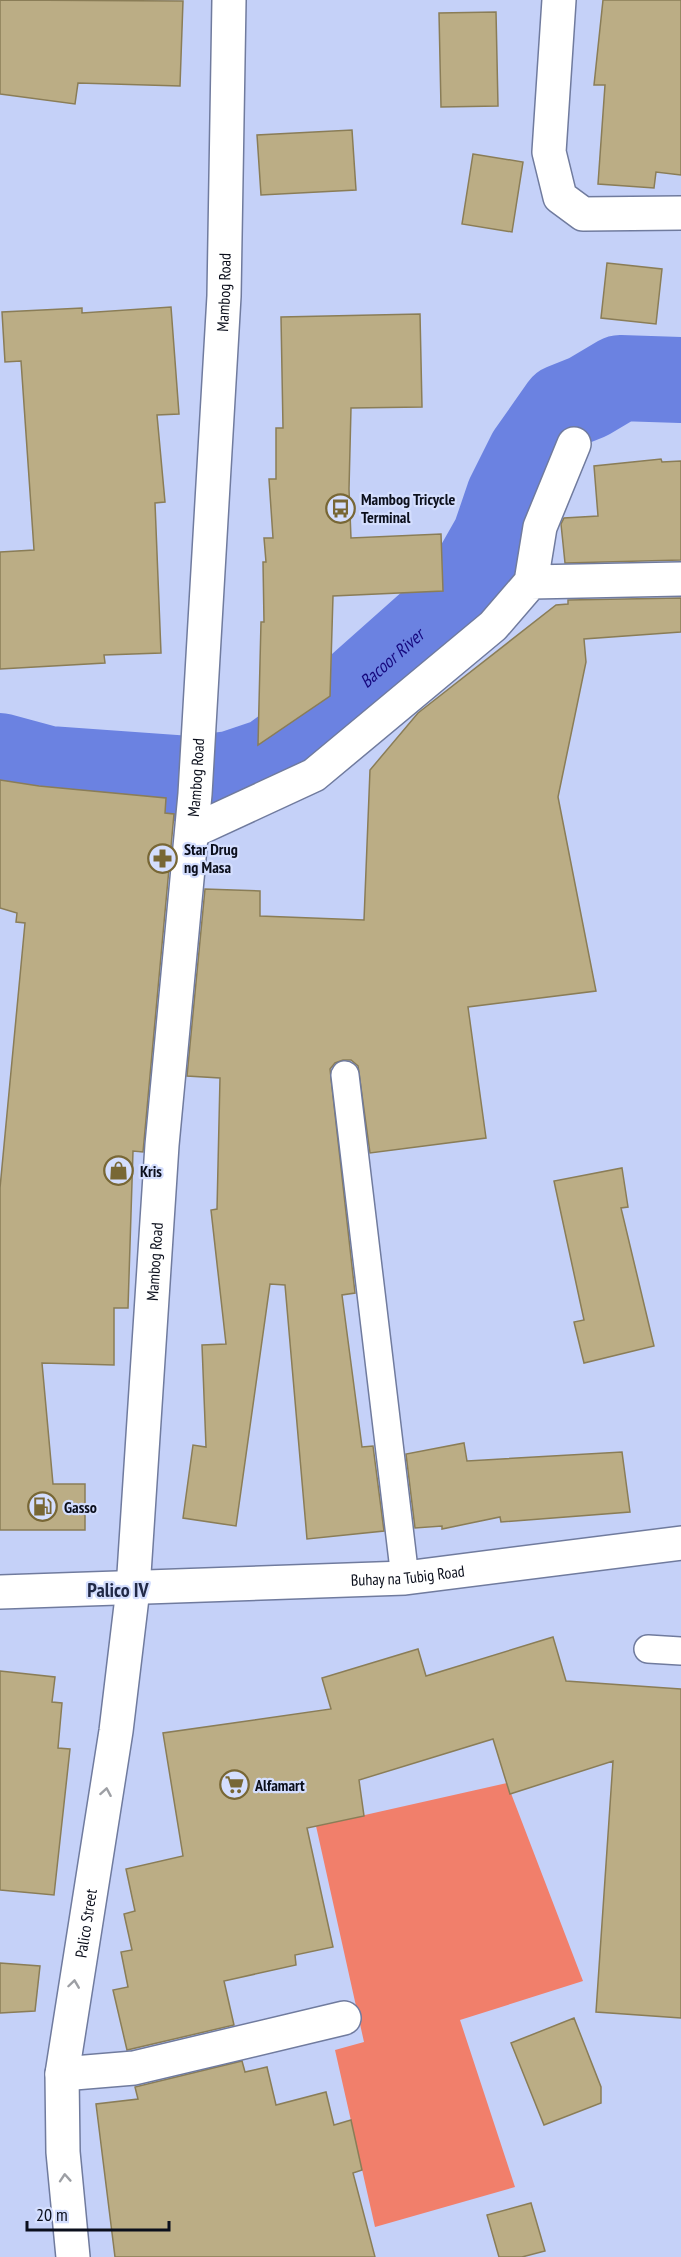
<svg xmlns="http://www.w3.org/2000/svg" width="681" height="2257" font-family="'PT Sans Narrow',sans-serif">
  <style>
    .green { fill: #f17f6b }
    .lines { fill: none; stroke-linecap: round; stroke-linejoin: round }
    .river { stroke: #6b82e1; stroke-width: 86 }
    .building { fill: #bbad85; stroke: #8a7d57; stroke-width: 1.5 }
    .service-casing { stroke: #707b9e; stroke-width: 30 }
    .minor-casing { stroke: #707b9e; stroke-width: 36 }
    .tertiary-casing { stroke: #707b9e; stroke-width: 36 }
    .secondary-casing { stroke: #707b9e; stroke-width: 36 }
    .service { stroke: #fff; stroke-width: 27 }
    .minor { stroke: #fff; stroke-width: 33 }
    .tertiary { stroke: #fff; stroke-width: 33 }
    .secondary { stroke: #fff; stroke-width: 33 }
    .oneway { stroke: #9d9fa4 }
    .labels { text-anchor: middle; stroke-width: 4.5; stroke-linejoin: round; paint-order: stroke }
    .street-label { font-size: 16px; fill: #0b0f1c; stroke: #d4defe }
    .poi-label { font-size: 16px; font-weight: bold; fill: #0b0f1c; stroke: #d4defe; text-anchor: start }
    .water-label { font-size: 18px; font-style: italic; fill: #16087e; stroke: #d4defe }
    .quarter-label { font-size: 20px; font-weight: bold; fill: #212947; stroke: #d4defe }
  </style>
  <rect width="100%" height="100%" fill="#c5d1f8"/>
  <path class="green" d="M507 1783 583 1981 460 2020 515 2187 375 2227 335 2050 364 2042 316 1826Z"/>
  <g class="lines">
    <path class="river" id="s1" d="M0 756 48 769 188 779 231 774 270 761 308 733 461 597 495 537 509 496 530 454 563 407 588 397 620 378 681 380"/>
  </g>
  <path class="building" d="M0 0 183 1 180 86 78 83 75 104 0 94Z
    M603 0H681V175L656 172 654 188 598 184 605 85H594Z
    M496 12 498 106 441 107 439 13Z
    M352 130 356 190 261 195 257 135Z
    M473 154 523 162 512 232 462 224Z
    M607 263 662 269 656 324 601 318Z
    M171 307 179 414 157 415 165 502 155 503 161 653 104 655 105 663 0 669V552L34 550 21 361 5 362 2 312 82 308V313Z
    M420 314 422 407 351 408 349 489 351 538 441 534 443 591 333 596 330 696 258 745 261 622H264L263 562H266L264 538H273L269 479H276V428H283L281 317Z
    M661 459 662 462 681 461V560L565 563 561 524 564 518 598 516 594 466Z
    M681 598V632L584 639 586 662 558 797 596 991 468 1007 486 1138 370 1153 358 1066 351 1060H343L335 1063 330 1069 355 1293 342 1295 362 1447 373 1446 384 1531 307 1539 285 1285 270 1284 236 1526 183 1518 193 1445 206 1447 202 1345 226 1344 211 1210 217 1209 220 1078 187 1076 205 889 260 891V916L364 920 370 770 418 713 556 605 568 604V600Z
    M0 780 39 786 166 798 165 813 174 814 143 1152 133 1151 128 1308H114V1365L42 1363 53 1484H85V1530H0V1188L25 923 16 922 17 913 0 908Z
    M622 1168 628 1207 621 1208 654 1346 584 1363 574 1322 584 1320 554 1181Z
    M464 1443 467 1461 622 1452 630 1512 501 1522 500 1517 442 1529V1526L415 1528 406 1454Z
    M553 1637 566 1681 681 1689V2018L596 2012 613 1761 510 1794 493 1739 359 1780 364 1816 307 1828 333 1947 295 1955 296 1965 224 1981 234 2025 127 2050 113 1990 128 1987 121 1952 132 1950 124 1914 135 1911 126 1869 183 1856 163 1733 331 1709 322 1678 418 1649 426 1676Z
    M0 1671 55 1677 52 1702 62 1703 58 1748 70 1749 54 1895 0 1890Z
    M0 1963 40 1966 35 2011 0 2013Z
    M574 2018 601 2087V2103L544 2125 511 2043Z
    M242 2061 245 2072 267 2067 276 2105 326 2092 334 2125 351 2120 362 2170 353 2173 375 2257H115L96 2104 138 2099 135 2087Z
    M531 2203 545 2251 522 2257H499L487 2215Z"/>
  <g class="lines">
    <defs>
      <path id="service" d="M345 1075 405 1578
        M648 1649 681 1651"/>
      <path id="minor" d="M559 0 549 152 560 197 583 214 681 213
        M531 582 681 579
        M193 831 314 775 493 626 531 582 540 527 574 444
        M62 2074 134 2068 344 2018"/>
      <g id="tertiary">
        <path id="s2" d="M73 2257 63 2152 62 2074 116 1731 133 1589"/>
      </g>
      <g id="secondary">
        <path id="s3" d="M133 1589 162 1145 195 794 224 296 229 0"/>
        <path id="s4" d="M0 1592 405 1578 681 1543"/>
      </g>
    </defs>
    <use href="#service" class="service-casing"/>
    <use href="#minor" class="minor-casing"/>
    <use href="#tertiary" class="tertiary-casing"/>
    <use href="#secondary" class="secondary-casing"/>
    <use href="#service" class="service"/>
    <use href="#minor" class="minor"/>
    <use href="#tertiary" class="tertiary"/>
    <use href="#secondary" class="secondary"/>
  </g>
  <defs><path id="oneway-chevron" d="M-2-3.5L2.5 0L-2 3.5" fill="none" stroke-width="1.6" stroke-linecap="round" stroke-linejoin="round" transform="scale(1.5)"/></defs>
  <g class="oneway">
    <use href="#oneway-chevron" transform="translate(106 1792) rotate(-80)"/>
    <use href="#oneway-chevron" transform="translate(74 1984) rotate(-82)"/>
    <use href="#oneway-chevron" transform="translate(65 2178) rotate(-94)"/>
  </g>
  <defs>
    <symbol id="bus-ring" viewBox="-11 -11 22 22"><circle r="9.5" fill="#d4defe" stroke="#786735" stroke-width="1.5"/><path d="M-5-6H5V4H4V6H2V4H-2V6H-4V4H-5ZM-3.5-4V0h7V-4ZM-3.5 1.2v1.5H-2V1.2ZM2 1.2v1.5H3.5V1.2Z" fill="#786735"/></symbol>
    <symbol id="pharmacy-ring" viewBox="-11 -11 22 22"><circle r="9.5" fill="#d4defe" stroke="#786735" stroke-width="1.5"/><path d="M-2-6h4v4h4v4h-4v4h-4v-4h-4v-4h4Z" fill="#786735"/></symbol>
    <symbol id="shop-ring" viewBox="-11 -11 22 22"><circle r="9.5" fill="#d4defe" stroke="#786735" stroke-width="1.5"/><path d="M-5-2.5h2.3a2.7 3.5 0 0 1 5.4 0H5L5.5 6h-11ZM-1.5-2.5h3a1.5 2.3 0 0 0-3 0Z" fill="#786735"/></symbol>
    <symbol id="fuel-ring" viewBox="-11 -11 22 22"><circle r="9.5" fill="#d4defe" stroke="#786735" stroke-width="1.5"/><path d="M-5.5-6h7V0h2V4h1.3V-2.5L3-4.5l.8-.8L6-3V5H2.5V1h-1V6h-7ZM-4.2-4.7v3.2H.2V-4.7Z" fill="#786735"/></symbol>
    <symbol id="supermarket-ring" viewBox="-11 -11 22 22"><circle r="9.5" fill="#d4defe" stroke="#786735" stroke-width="1.5"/><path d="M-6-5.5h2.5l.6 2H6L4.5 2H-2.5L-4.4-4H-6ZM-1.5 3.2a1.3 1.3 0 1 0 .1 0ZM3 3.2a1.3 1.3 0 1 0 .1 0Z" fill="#786735"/></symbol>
  </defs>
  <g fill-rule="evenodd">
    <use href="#bus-ring" x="324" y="492" width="33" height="33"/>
    <use href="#pharmacy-ring" x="146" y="842" width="33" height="33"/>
    <use href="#shop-ring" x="102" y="1154" width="33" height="33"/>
    <use href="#fuel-ring" x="26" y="1490" width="33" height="33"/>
    <use href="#supermarket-ring" x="218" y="1768" width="33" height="33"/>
  </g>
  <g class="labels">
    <g class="street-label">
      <text dy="6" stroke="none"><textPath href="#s3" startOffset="1300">Mambog Road</textPath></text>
      <text dy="6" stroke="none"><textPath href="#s3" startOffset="814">Mambog Road</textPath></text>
      <text dy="6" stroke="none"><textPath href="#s3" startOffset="328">Mambog Road</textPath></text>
      <text dy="6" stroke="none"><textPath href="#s4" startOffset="408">Buhay na Tubig Road</textPath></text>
      <text dy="6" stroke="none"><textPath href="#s2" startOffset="336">Palico Street</textPath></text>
    </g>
    <g class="poi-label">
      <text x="361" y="505">Mambog Tricycle<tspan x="361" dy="18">Terminal</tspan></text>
      <text x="184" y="855">Star Drug<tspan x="184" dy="18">ng Masa</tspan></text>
      <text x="140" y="1177">Kris</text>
      <text x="64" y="1513">Gasso</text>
      <text x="255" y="1791">Alfamart</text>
    </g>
    <g class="water-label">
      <text dy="6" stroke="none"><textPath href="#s1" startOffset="434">Bacoor River</textPath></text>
    </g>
    <g class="quarter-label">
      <text x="118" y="1597">Palico IV</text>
    </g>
  </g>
  <path d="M27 2221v9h142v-9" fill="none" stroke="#0b0f1c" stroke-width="3"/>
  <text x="36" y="2221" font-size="18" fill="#0b0f1c" stroke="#d4defe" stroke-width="4.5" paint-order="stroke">20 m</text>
</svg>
